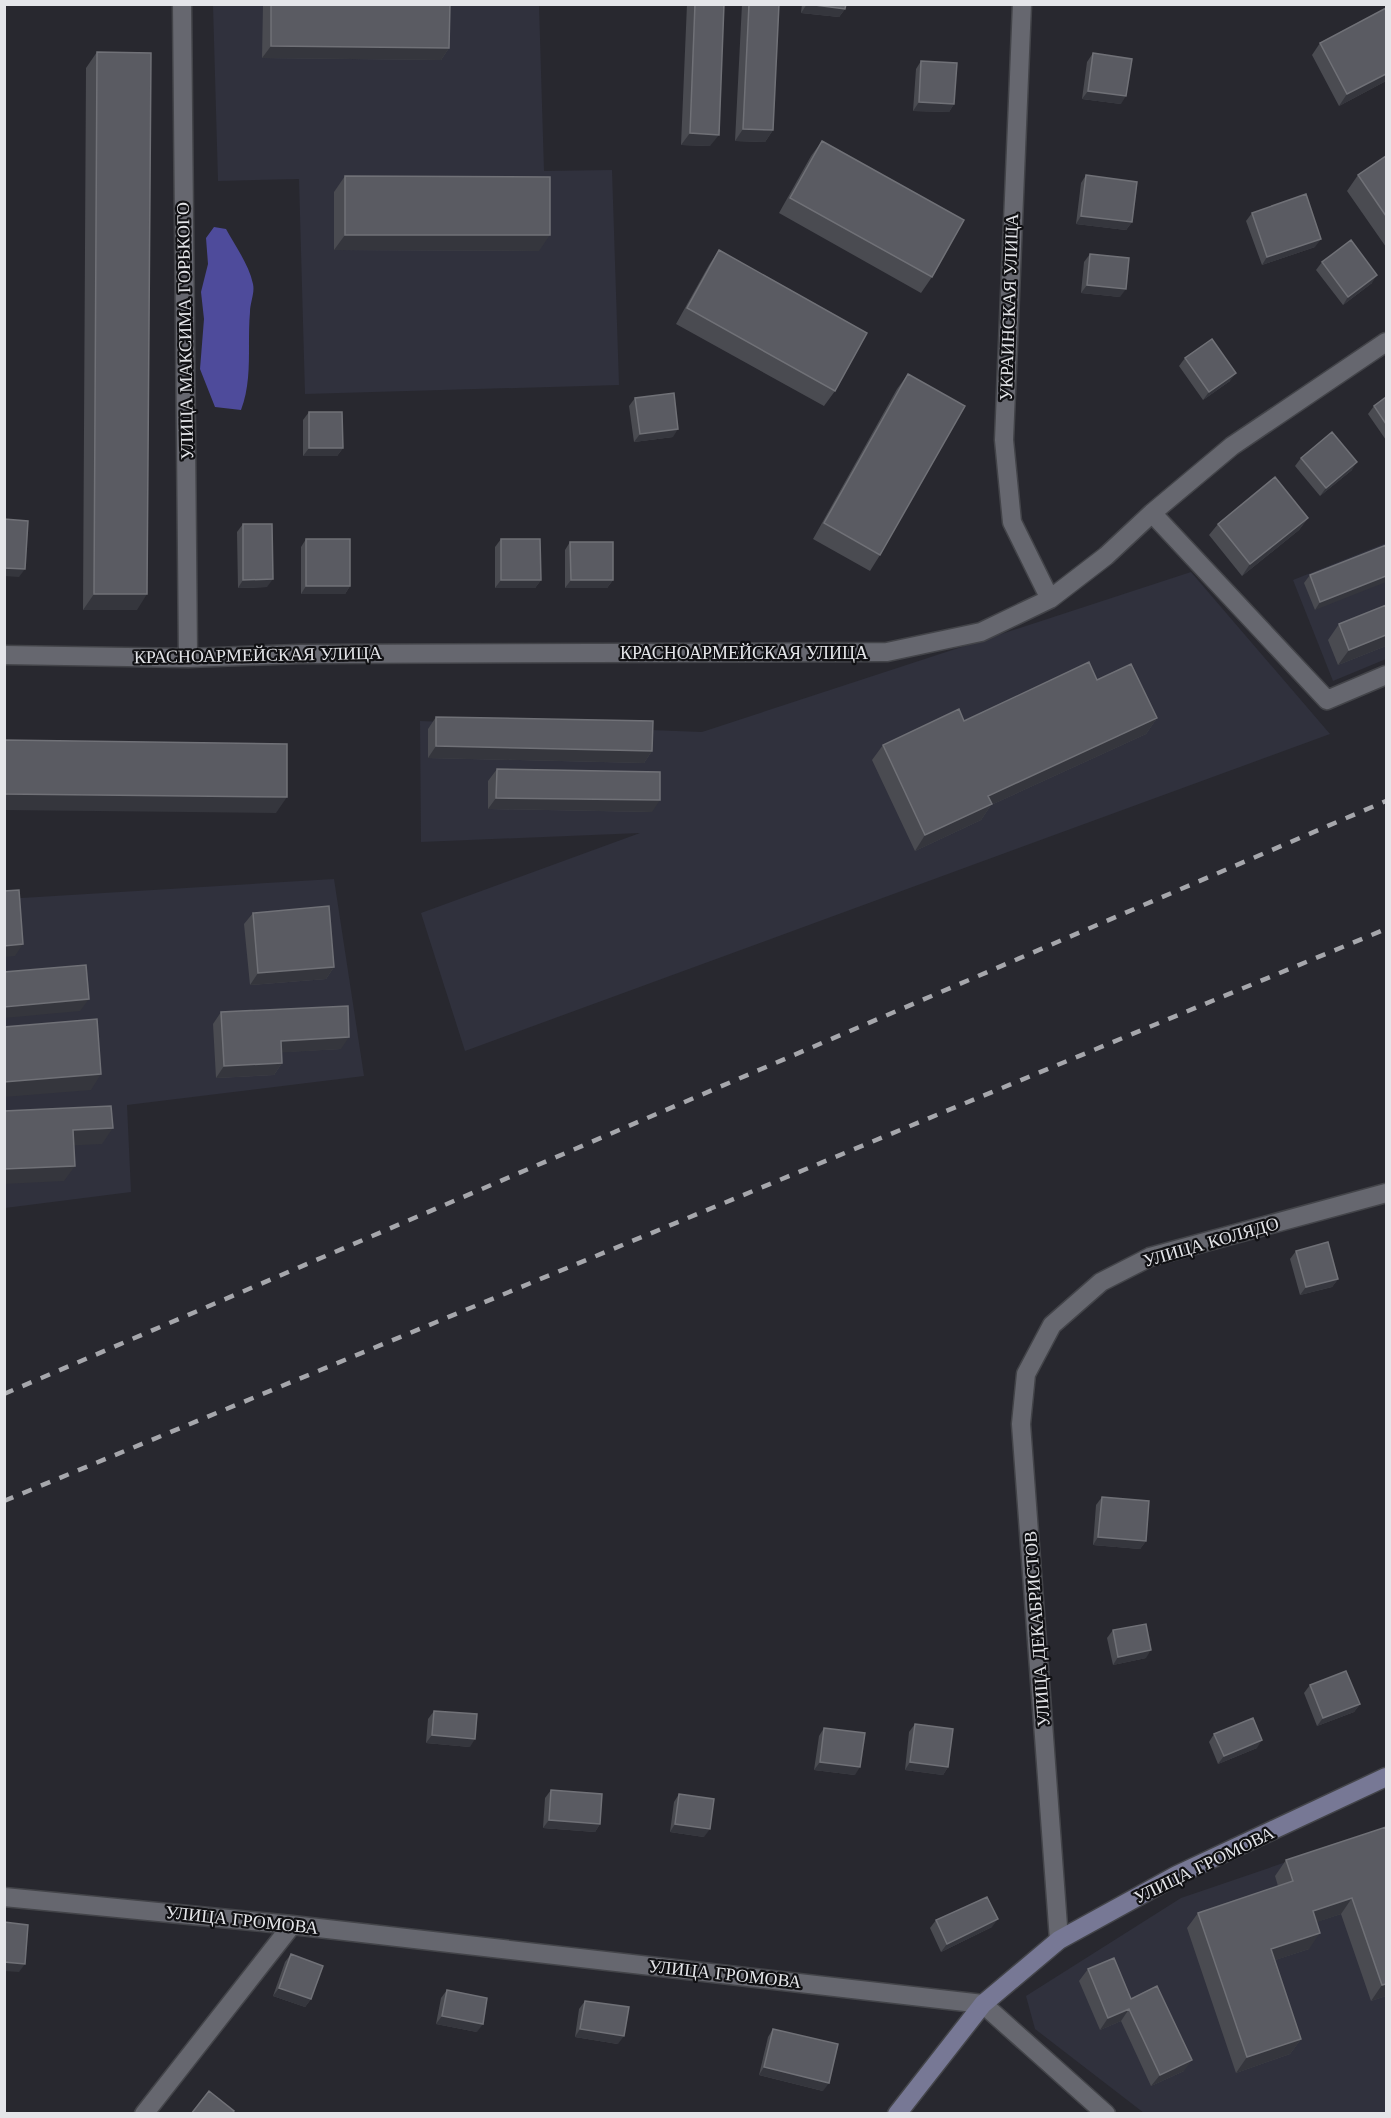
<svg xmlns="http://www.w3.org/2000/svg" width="1391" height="2118" font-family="'Libre Baskerville',serif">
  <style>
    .built { fill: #30313d }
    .forest { fill: #4e4b9b }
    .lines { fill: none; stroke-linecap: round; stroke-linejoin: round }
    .street-casing { stroke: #434449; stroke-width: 21 }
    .secondary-casing { stroke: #434449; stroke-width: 21 }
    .street { stroke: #66676f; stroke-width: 18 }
    .secondary { stroke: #777895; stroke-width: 18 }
    .rail { stroke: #a6a7ac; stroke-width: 4.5; stroke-dasharray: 10 10; stroke-linecap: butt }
    .wall { fill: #4a4b51 }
    .shaded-wall { fill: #35363d }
    .building { fill: #5a5b62; stroke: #707177; stroke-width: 1.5 }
    .labels { text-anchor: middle; stroke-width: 4.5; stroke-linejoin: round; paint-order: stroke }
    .street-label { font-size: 18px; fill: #e4e5e9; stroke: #111114 }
  </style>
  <rect width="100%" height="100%" fill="#28282f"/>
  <path class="built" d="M213 5H539L544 171 612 170 619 385 305 394 299 179 218 181Z
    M1386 543V659L1333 681 1293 580Z
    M1191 572 1330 734 465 1051 421 913 640 833 421 842 420 721 702 732Z
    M334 879 364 1076 127 1105 131 1192 5 1208V899Z
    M1386 1828V2113H1144L1035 2029 1026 1996 1181 1898Z"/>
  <path class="forest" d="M214 227 226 229C236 247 249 265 253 284 255 293 250 303 250 312 247 345 253 378 241 410L215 407 200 369 204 319 201 292 208 264 206 238Z"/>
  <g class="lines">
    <defs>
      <path id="street" d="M182 4 188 658
        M1022 4 1004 440 1012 522 1050 599
        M1152 513 1327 700 1386 675
        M4 655 188 658 299 654 887 652 981 632 1050 599 1106 556 1152 513 1232 446 1386 342
        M4 1897 292 1925 983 2004 1106 2114
        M1059 1940 1021 1424 1026 1374 1052 1325 1101 1282 1150 1257 1386 1193
        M144 2114 292 1925"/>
      <path id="secondary" d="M897 2114 983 2004 1059 1940 1177 1875 1386 1777"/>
    </defs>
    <use href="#street" class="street-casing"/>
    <use href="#secondary" class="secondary-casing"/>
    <use href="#street" class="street"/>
    <use href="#secondary" class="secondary"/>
    <path class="rail" d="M4 1394 1386 801
      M4 1501 1386 929"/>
  </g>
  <path class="wall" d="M263 4H450L449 48 441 60 262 58Z
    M687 4H724L710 146 681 145Z
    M742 4H779L773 130 765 142 735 141Z
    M802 4H846L845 9 839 17 801 13Z
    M1386 8V81L1339 106 1312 55 1320 43Z
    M97 52 137 610H83L86 68Z
    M1093 53 1121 104 1082 99 1087 62Z
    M921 61 954 104 949 112 913 111 916 69Z
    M822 141 932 277 921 293 779 213 811 156Z
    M1386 156V247L1347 191 1358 175Z
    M1086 175 1132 222 1126 230 1076 224 1081 183Z
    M345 176 539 251 334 250V192Z
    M1252 213 1315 247 1262 265 1246 221Z
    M719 250 835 391 824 406 676 324 709 265Z
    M1090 254 1120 297 1081 293 1084 262Z
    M1322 262 1372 283 1343 305 1316 270Z
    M1185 358 1230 381 1203 400 1179 366Z
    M908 374 880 555 870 571 813 539 897 389Z
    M1386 397V440L1368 414 1374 406Z
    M635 398 673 437 634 442 629 406Z
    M309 412 343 448 337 456H303V420Z
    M1301 458 1352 470 1320 496 1295 466Z
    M1308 518 1299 530 1242 576 1209 535 1218 524Z
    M243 524 267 587 238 588 237 532Z
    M306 539 350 586 345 594H301V547Z
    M501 539 541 580 535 588H495V547Z
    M570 542 613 580 607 588H565V550Z
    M1386 545 1315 610 1304 583 1310 575Z
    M1386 605V646L1338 665 1328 640 1339 624Z
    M1097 680 1157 718 1146 734 991 805 981 820 915 851 872 760 883 745Z
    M436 717 652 751 644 763 428 758V729Z
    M497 769 652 812 488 809V781Z
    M253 913 334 967 326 979 250 985 244 924Z
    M221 1012 341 1049 282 1052V1063L274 1075 216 1078 213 1024Z
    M1296 1251 1338 1279 1332 1287 1300 1295 1290 1259Z
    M1102 1497 1146 1541 1140 1549 1093 1545 1096 1505Z
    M1113 1630 1146 1658 1113 1665 1107 1638Z
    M1310 1685 1360 1704 1354 1712 1317 1726 1304 1693Z
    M434 1711 470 1747 426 1743 428 1719Z
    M915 1724 948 1767 943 1775 905 1770 909 1732Z
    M824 1728 855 1775 814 1770 819 1736Z
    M1214 1734 1257 1748 1218 1764 1209 1742Z
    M551 1790 600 1824 595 1832 543 1828 545 1798Z
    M679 1794 704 1837 670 1832 674 1802Z
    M1386 1827V1996L1371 2001 1341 1914 1316 1922 1309 1949 1275 1960 1301 2039 1290 2054 1236 2073 1187 1928 1198 1913 1278 1886 1275 1876 1286 1860Z
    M936 1920 992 1927 941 1952 930 1928Z
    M291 1954 311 1999 305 2007 273 1996 285 1962Z
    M1088 1969 1131 1999 1184 2071 1151 2086 1121 2021 1100 2030 1079 1981Z
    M447 1990 477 2032 436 2024 441 1998Z
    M585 2001 618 2044 575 2037 579 2009Z
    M773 2029 823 2091 759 2075 768 2037Z"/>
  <path class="shaded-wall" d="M807 4 845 9 839 17 801 13Z
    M271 46 449 48 441 60 262 58Z
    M1386 74V81L1339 106 1347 94Z
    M1088 91 1126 96 1121 104 1082 99Z
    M919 102 954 104 949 112 913 111Z
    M743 129 773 130 765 142 735 141Z
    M690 133 719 135 710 146 681 145Z
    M1081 216 1132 222 1126 230 1076 224Z
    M345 235H550L539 251 334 250Z
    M1321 239 1315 247 1262 265 1267 257Z
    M1377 275 1372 283 1343 305 1348 297Z
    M1087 285 1126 289 1120 297 1081 293Z
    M1236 373 1230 381 1203 400 1209 392Z
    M678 429 673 437 634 442 640 434Z
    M309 448H343L337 456H303Z
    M1357 462 1352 470 1320 496 1326 488Z
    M1308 518 1299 530 1242 576 1250 564Z
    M4 568 25 569 19 577 4 576Z
    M1386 576V582L1315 610 1320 602Z
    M273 579 267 587 238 588 243 580Z
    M501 580H541L535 588H495Z
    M571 580H613L607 588H565Z
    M306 586H350L345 594H301Z
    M94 594H147L137 610H83Z
    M1386 635V646L1338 665 1349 650Z
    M1157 718 1146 734 991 805 981 820 915 851 925 835 988 796Z
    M436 746 652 751 644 763 428 758Z
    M4 794 287 797 276 813 4 810Z
    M496 798 660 800 652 812 488 809Z
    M23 944 15 956 4 957V946Z
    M334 967 326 979 250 985 258 973Z
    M89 999 80 1011 4 1018V1007Z
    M349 1037 341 1049 273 1053 281 1041Z
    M282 1063 274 1075 216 1078 224 1066Z
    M101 1074 91 1090 4 1097V1082Z
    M113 1128 102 1144 62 1146 73 1130Z
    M75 1166 64 1181 4 1184V1169Z
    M1338 1279 1332 1287 1300 1295 1306 1287Z
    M1098 1537 1146 1541 1140 1549 1093 1545Z
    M1151 1650 1146 1658 1113 1665 1118 1657Z
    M1360 1704 1354 1712 1317 1726 1323 1718Z
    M432 1735 475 1739 470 1747 426 1743Z
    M1262 1740 1257 1748 1218 1764 1224 1756Z
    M820 1762 860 1767 855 1775 814 1770Z
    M910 1762 948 1767 943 1775 905 1770Z
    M549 1820 600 1824 595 1832 543 1828Z
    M675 1824 710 1829 704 1837 670 1832Z
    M1352 1898 1341 1914 1302 1927 1313 1911Z
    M998 1919 992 1927 941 1952 947 1944Z
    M1320 1933 1309 1949 1260 1965 1271 1949Z
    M4 1962 25 1964 19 1972 4 1971Z
    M1386 1984V1996L1371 2001 1382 1985Z
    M279 1988 311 1999 305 2007 273 1996Z
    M1129 2009 1121 2021 1100 2030 1108 2018Z
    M442 2016 483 2024 477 2032 436 2024Z
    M580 2029 624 2036 618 2044 575 2037Z
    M1301 2039 1290 2054 1236 2073 1247 2057Z
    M1192 2060 1184 2071 1151 2086 1160 2075Z
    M764 2067 829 2083 823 2091 759 2075Z"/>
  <path class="building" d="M271 4H450L449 48 271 46Z
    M695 4H724L719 135 690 133Z
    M749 4H779L773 130 743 129Z
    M807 4H846L845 9Z
    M1386 8V74L1347 94 1320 43Z
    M97 52 151 53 147 594H94Z
    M1093 53 1132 59 1126 96 1088 91Z
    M921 61 957 63 954 104 919 102Z
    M822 141 964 220 932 277 790 198Z
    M1386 156V216L1358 175Z
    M1086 175 1137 182 1132 222 1081 216Z
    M345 176 550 177V235H345Z
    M1306 194 1321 239 1267 257 1252 213Z
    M1351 240 1377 275 1348 297 1322 262Z
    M719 250 867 333 835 391 687 308Z
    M1090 254 1129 258 1126 289 1087 285Z
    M1212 339 1236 373 1209 392 1185 358Z
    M908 374 965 406 880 555 824 523Z
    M674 393 678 429 640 434 635 398Z
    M1386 397V424L1374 406Z
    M309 412H342L343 448H309Z
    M1332 432 1357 462 1326 488 1301 458Z
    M1275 477 1308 518 1250 564 1218 524Z
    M4 519 28 521 25 569 4 568Z
    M243 524H272L273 579 243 580Z
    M306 539H350V586H306Z
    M501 539H540L541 580H501Z
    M570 542H613V580H571Z
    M1386 545V576L1320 602 1310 575Z
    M1386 605V635L1349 650 1339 624Z
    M1089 662 1097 680 1131 664 1157 718 988 796 992 804 925 835 883 745 959 709 964 721Z
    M436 717 653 721 652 751 436 746Z
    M4 740 287 744V797L4 794Z
    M497 769 660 772V800L496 798Z
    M19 890 23 944 4 946V891Z
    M329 906 334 967 258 973 253 913Z
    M86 965 89 999 4 1007V972Z
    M348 1006 349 1037 281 1041 282 1063 224 1066 221 1012Z
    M97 1019 101 1074 4 1082V1027Z
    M111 1106 113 1128 73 1130 75 1166 4 1169V1111Z
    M1328 1242 1338 1279 1306 1287 1296 1251Z
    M1102 1497 1149 1501 1146 1541 1098 1537Z
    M1146 1624 1151 1650 1118 1657 1113 1630Z
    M1346 1671 1360 1704 1323 1718 1310 1685Z
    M434 1711 477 1714 475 1739 432 1735Z
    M1253 1718 1262 1740 1224 1756 1214 1734Z
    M915 1724 953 1729 948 1767 910 1762Z
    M824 1728 865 1733 860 1767 820 1762Z
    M551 1790 602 1794 600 1824 549 1820Z
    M679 1794 714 1799 710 1829 675 1824Z
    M1386 1827V1984L1382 1985 1352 1898 1313 1911 1320 1933 1271 1949 1301 2039 1247 2057 1198 1913 1293 1881 1286 1860Z
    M987 1897 998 1919 947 1944 936 1920Z
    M4 1922 28 1925 25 1964 4 1962Z
    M291 1954 323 1966 311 1999 279 1988Z
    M1114 1958 1131 1999 1157 1986 1192 2060 1160 2075 1129 2009 1108 2018 1088 1969Z
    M447 1990 487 1998 483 2024 442 2016Z
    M585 2001 629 2007 624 2036 580 2029Z
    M773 2029 838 2044 829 2083 764 2067Z
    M209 2091 234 2111 232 2114H191Z"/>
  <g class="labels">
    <g class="street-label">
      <text transform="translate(1009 307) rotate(-88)" y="6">УКРАИНСКАЯ УЛИЦА</text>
      <text transform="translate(185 331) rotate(-91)" y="6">УЛИЦА МАКСИМА ГОРЬКОГО</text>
      <text x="744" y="659">КРАСНОАРМЕЙСКАЯ УЛИЦА</text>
      <text transform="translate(258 655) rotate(-1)" y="6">КРАСНОАРМЕЙСКАЯ УЛИЦА</text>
      <text transform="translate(1211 1242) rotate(-16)" y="6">УЛИЦА КОЛЯДО</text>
      <text transform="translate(1037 1629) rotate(-94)" y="6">УЛИЦА ДЕКАБРИСТОВ</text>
      <text transform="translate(1204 1865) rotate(-26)" y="6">УЛИЦА ГРОМОВА</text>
      <text transform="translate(242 1920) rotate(6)" y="6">УЛИЦА ГРОМОВА</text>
      <text transform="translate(725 1974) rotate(6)" y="6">УЛИЦА ГРОМОВА</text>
    </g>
  </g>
  <rect width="1391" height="2118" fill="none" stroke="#e4e5e9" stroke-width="12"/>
</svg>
